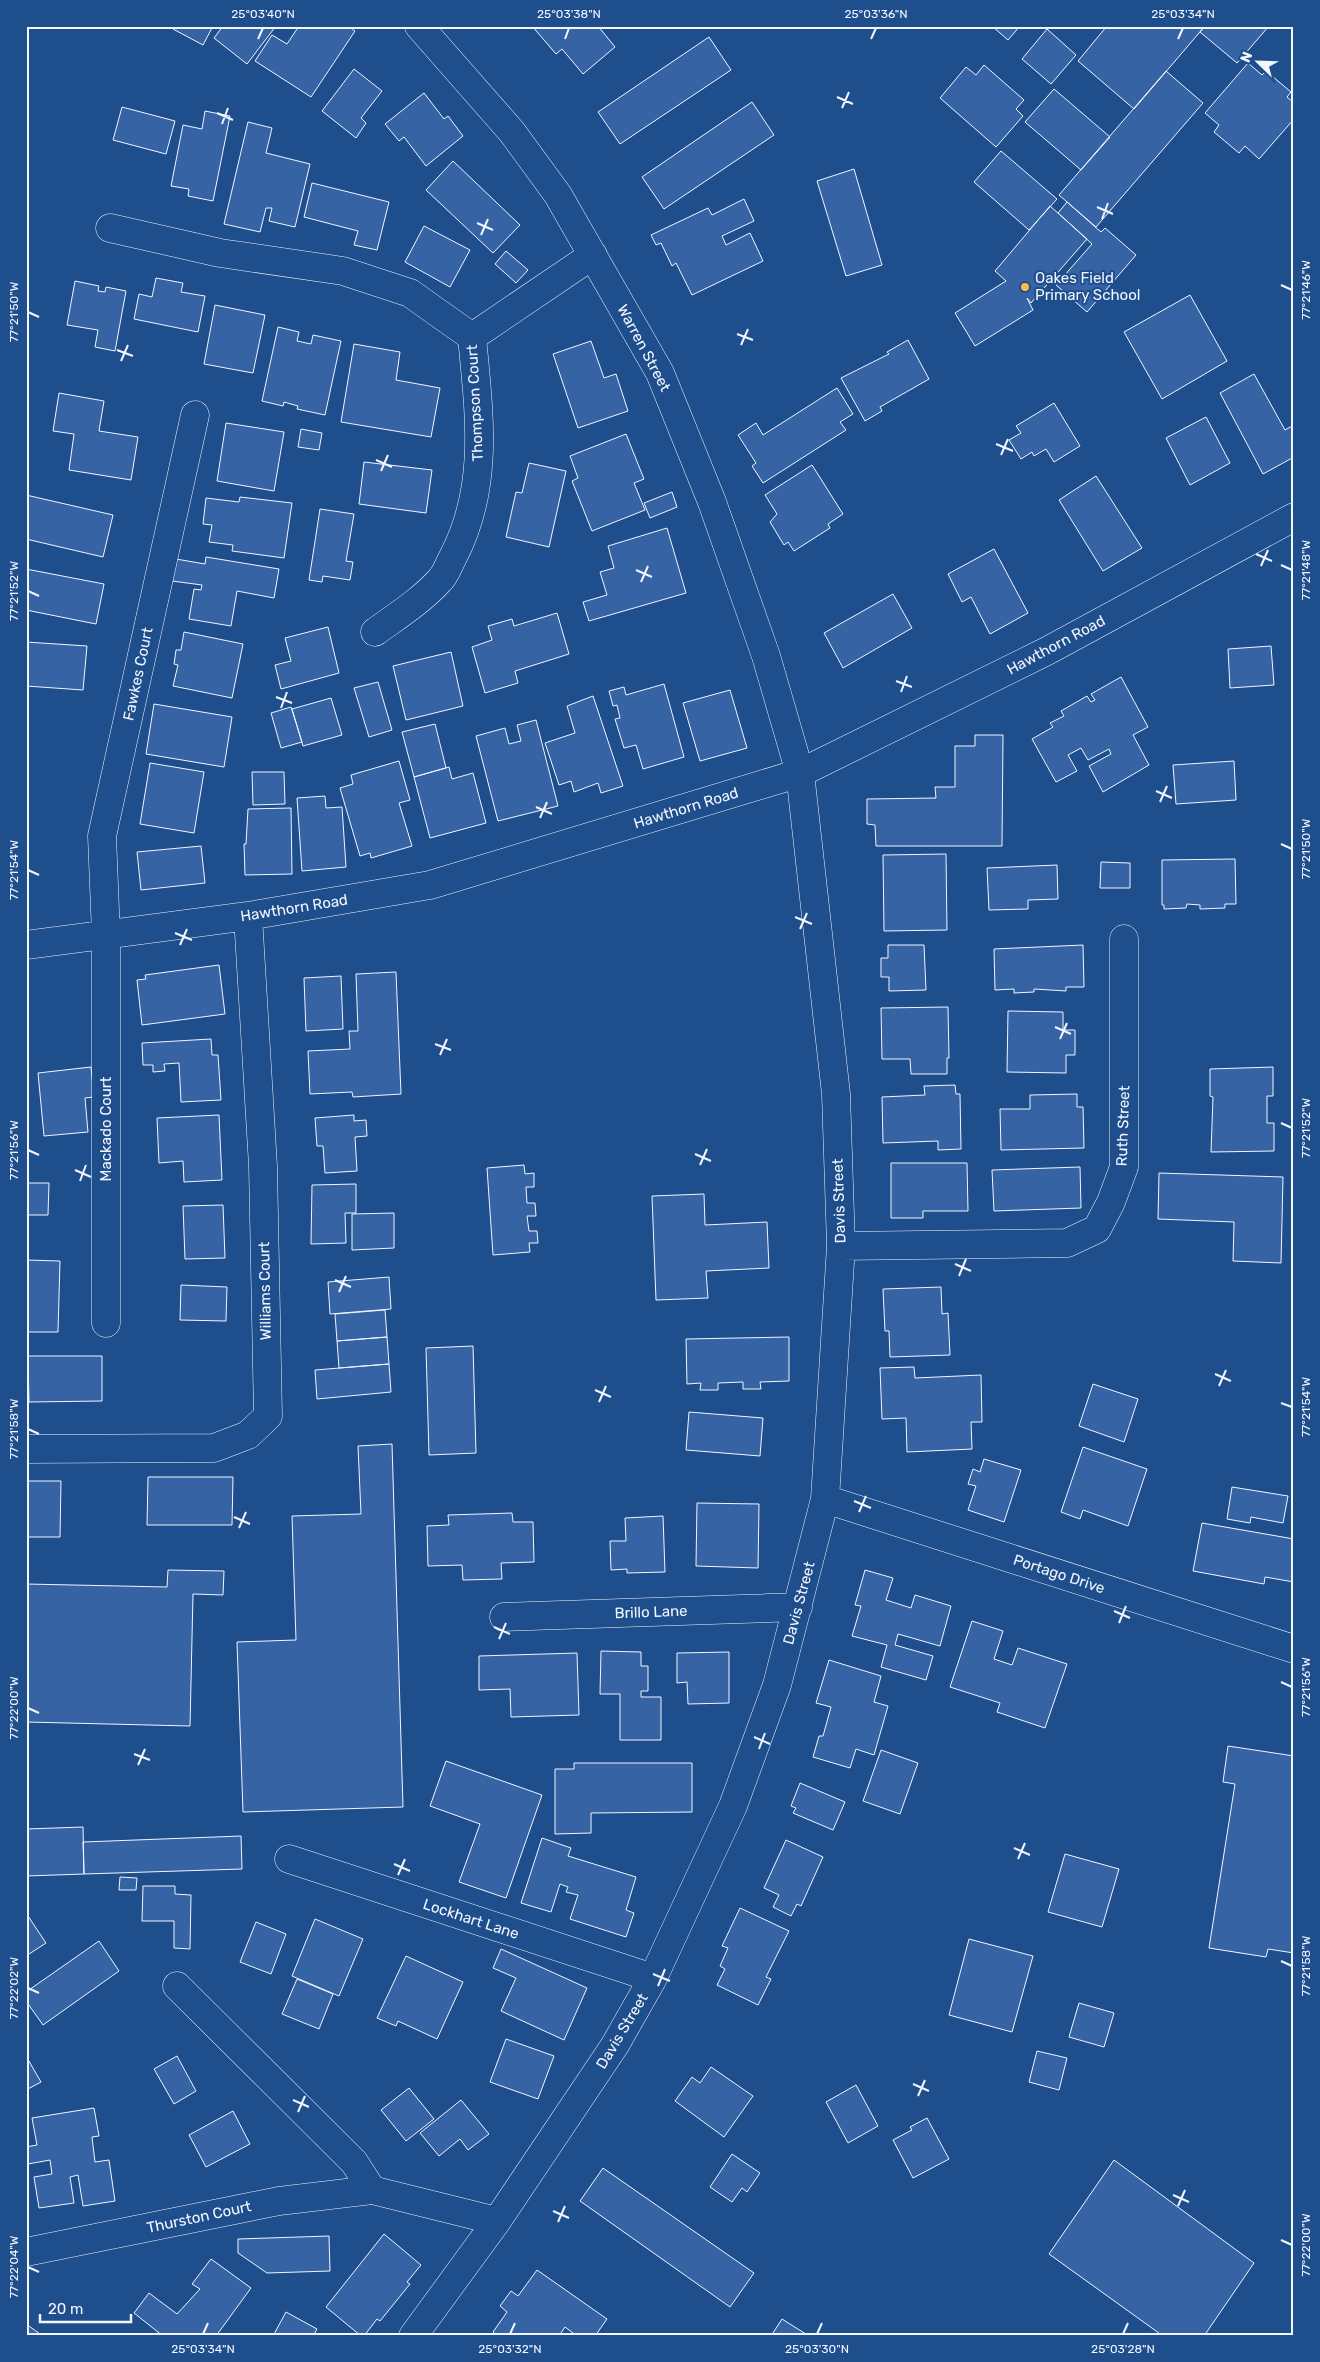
<svg xmlns="http://www.w3.org/2000/svg" width="1320" height="2362" font-family="Rubik,sans-serif">
  <style>
    .building { fill: #3563a3; stroke: #f2f6ff }
    .lines { fill: none; stroke-linecap: round; stroke-linejoin: round }
    .minor-casing { stroke: #f2f6ff; stroke-width: 29 }
    .minor { stroke: #1f4e8c; stroke-width: 28 }
    .fence { stroke: #f2f6ff; stroke-width: 1; stroke-dasharray: 6 2.5; stroke-linecap: butt }
    .ticks { fill: none; stroke: #f2f6ff; stroke-width: 2 }
    .poi-dot { fill: #ffb74d; stroke: #1f4e8c; stroke-width: 2 }
    .labels { text-anchor: middle; stroke-width: 4; stroke-linejoin: round; paint-order: stroke }
    .poi-label { font-size: 15px; fill: #f2f6ff; stroke: #1f4e8c; text-anchor: start }
    .street-label { font-size: 15px; fill: #f2f6ff; stroke: #1f4e8c }
    .neatline { fill: none; stroke: #f2f6ff; stroke-width: 2 }
    .ticks-label { font-size: 12px; text-anchor: middle; fill: #f2f6ff }
  </style>
  <rect width="100%" height="100%" fill="#1f4e8c"/>
  <path class="building" d="M174 26H213L203 45 173 29Z
    M223 26H276L247 64 214 38Z
    M299 26H318L321 28 323 26H348L355 31 311 97 255 61 272 35 287 44Z
    M532 26H598L615 47 583 74 562 49 556 54Z
    M992 26H1020L1008 40Z
    M1107 26H1205L1134 109 1078 61Z
    M1205 26H1269L1237 63 1200 32Z
    M1047 29 1076 55 1051 84 1022 59Z
    M709 37 731 70 620 144 598 112Z
    M1248 63 1262 75 1266 71 1291 92 1287 97 1294 103V119L1259 159 1245 146 1239 153 1214 132 1219 125 1205 113Z
    M984 65 1024 100 1016 109 1023 116 996 147 940 98 966 67 976 75Z
    M354 69 382 91 361 118 366 123 356 138 322 111Z
    M1166 71 1203 103 1096 227 1059 195Z
    M1054 89 1110 137 1081 170 1025 122Z
    M424 93 444 119 448 116 463 136 426 166 404 137 399 141 385 124Z
    M752 102 774 135 664 209 642 177Z
    M122 107 175 121 166 154 113 140Z
    M205 111 230 116 213 201 188 196 189 189 171 186 183 125 202 129Z
    M248 122 272 128 266 153 310 164 295 227 269 221 272 208H266L260 232 224 224Z
    M1001 151 1057 199 1029 230 974 182Z
    M453 161 520 225 493 253 426 190Z
    M854 169 882 265 846 276 817 181Z
    M312 183 389 202 377 250 354 245 358 231 304 217Z
    M744 199 754 221 722 236 726 245 750 233 763 261 692 295 676 263 672 266 661 243 656 245 651 235 708 208 712 215Z
    M1067 202 1101 232 1105 228 1136 255 1087 312 1056 285 1092 244 1058 213Z
    M1050 206 1087 239 1031 303 1027 298 1033 310 975 346 955 313 1006 281 995 271Z
    M424 226 470 250 450 287 405 262Z
    M506 251 528 270 516 283 495 264Z
    M156 278 183 283 181 292 205 296 198 332 134 319 139 294 152 297Z
    M75 281 99 286 98 291 105 292 106 287 126 291 115 351 95 347 98 330 67 325Z
    M1190 295 1227 361 1162 399 1124 332Z
    M215 305 265 315 253 373 204 364Z
    M278 327 299 332 297 341 311 344 313 335 341 341 325 415 297 409 298 406 284 402 283 406 262 401Z
    M908 340 929 379 880 407 882 411 865 421 841 378 889 354 887 352Z
    M591 341 604 378 616 374 628 411 578 428 553 354Z
    M354 344 400 352 396 380 440 388 431 437 341 422Z
    M1254 374 1285 430 1294 425V457L1263 474 1220 393Z
    M837 388 853 414 840 422 846 430 763 483 752 466 756 463 738 435 756 423 763 435Z
    M59 393 104 401 99 431 138 437 131 480 69 470 74 434 53 431Z
    M1054 403 1080 446 1054 462 1046 449 1034 456 1032 452 1021 459 1009 440 1021 433 1016 426Z
    M1206 417 1230 463 1190 485 1166 438Z
    M226 423 284 432 274 491 217 481Z
    M301 429 322 433 319 450 298 447Z
    M626 434 644 479 634 483 645 510 592 531 572 481 578 478 570 456Z
    M364 462 432 470 426 513 359 504Z
    M529 463 566 471 549 547 506 537 516 492 522 493Z
    M812 465 843 514 828 524 830 528 794 551 788 542 784 545 770 522 777 514 765 495Z
    M1096 476 1142 548 1103 571 1059 500Z
    M672 492 677 507 650 518 644 503Z
    M26 495 113 515 103 557 26 539Z
    M240 497 292 503 284 558 232 551 233 545 209 542 212 525 203 524 206 498 239 502Z
    M320 509 354 514 346 561 353 562 350 580 323 576 322 582 309 580Z
    M667 528 686 593 589 621 583 602 607 595 600 572 614 568 608 546Z
    M994 549 1028 613 990 634 971 597 962 602 948 574Z
    M206 557 279 569 274 598 237 591 231 626 189 619 194 589 201 590 202 585 172 581 176 559 205 564Z
    M26 569 104 584 96 624 26 610Z
    M893 594 912 628 843 668 824 633Z
    M557 613 569 654 515 671 518 683 485 693 472 647 492 640 488 626 512 619 514 626Z
    M328 627 339 673 281 689 275 665 291 661 285 638Z
    M184 632 243 644 232 698 173 686 178 665 174 664 176 650H181Z
    M26 642 87 646 83 690 26 686Z
    M1271 646 1274 685 1230 688 1228 649Z
    M451 652 463 706 406 720 393 666Z
    M1121 677 1148 727 1133 735 1149 765 1103 792 1089 766 1111 754 1109 749 1088 760 1081 748 1068 755 1077 771 1056 782 1032 739 1053 727 1050 723 1064 716 1061 711 1087 696 1091 702 1095 700 1091 694Z
    M378 682 392 730 369 737 354 688Z
    M664 684 684 757 643 769 636 745 624 748 615 719 620 718 617 705 613 706 609 691 624 687 626 695Z
    M730 690 747 748 700 761 683 703Z
    M593 696 623 786 601 793 598 783 574 792 571 781 559 785 545 743 575 733 567 706Z
    M331 698 342 735 303 746 292 709Z
    M154 704 232 717 224 767 146 754Z
    M291 707 302 742 281 748 271 713Z
    M536 720 558 806 498 821 476 736 505 728 509 744 521 741 517 725Z
    M435 724 446 768 414 777 402 732Z
    M975 735H1003L1002 846H876L875 825 867 824V799L936 798 935 787H955V746H975Z
    M399 761 410 800 399 803 412 846 371 858 370 853 360 856 340 788 353 784 351 775Z
    M1234 761 1236 800 1176 804 1173 765Z
    M150 763 204 772 194 833 140 824Z
    M449 767 452 779 473 773 486 823 430 838 414 777Z
    M252 772H284L285 804 253 805Z
    M325 796 326 808 342 807 346 867 302 871 297 798Z
    M291 808 292 874 245 875 244 844H246L248 809Z
    M201 846 205 883 141 890 137 852Z
    M946 854 947 930 884 931 883 855Z
    M1235 859 1236 904H1225V908L1200 909V905L1187 904 1186 908 1164 909V905H1162V860Z
    M1101 862 1130 863V888H1100Z
    M1057 865 1058 899 1028 900V909L989 910 987 868Z
    M888 945H924L926 990 889 991V977H881V958H888Z
    M1083 945 1084 987H1066V991L1034 989V992L1014 993V989L995 990 994 949Z
    M219 965 225 1014 142 1025 137 980 146 979 145 975Z
    M396 972 401 1094 353 1097 352 1092 310 1094 308 1051 350 1049 349 1031H358L356 974Z
    M341 976 343 1029 306 1031 304 978Z
    M948 1007 949 1058H947V1074H911L910 1059H882L881 1008Z
    M1008 1011 1063 1012V1030H1075V1055H1066V1073L1007 1072Z
    M211 1039 212 1055H218L221 1100 181 1102 179 1063 164 1064 165 1071 153 1072V1065H143L142 1043Z
    M91 1067 94 1097 85 1098 88 1132 44 1136 38 1073Z
    M1273 1067V1096H1267V1123H1274V1151L1211 1152 1213 1097 1210 1096V1069Z
    M955 1085 956 1094H960L961 1149 938 1150V1141L883 1143 882 1097 925 1095 924 1086Z
    M1077 1094V1107H1083L1084 1148 1001 1150 1000 1109H1030V1095Z
    M219 1115 222 1180 184 1182 183 1161 159 1163 157 1118Z
    M354 1115V1121L366 1120 367 1136 355 1137 357 1171 325 1173 323 1146H317L315 1118Z
    M891 1163H967L968 1211H923V1218H891Z
    M524 1165 525 1174 534 1173V1187H526L527 1203H535L536 1216H527L529 1231H537L538 1243H529L530 1252 493 1255 487 1168Z
    M1080 1167 1081 1208 994 1211 992 1170Z
    M1159 1173 1283 1177 1281 1263 1233 1261 1234 1222 1158 1219Z
    M26 1183H49L48 1215H26Z
    M356 1184V1213H345L346 1243 311 1244 312 1185Z
    M704 1194 705 1225 767 1222 769 1268 706 1271 708 1298 656 1300 652 1196Z
    M223 1205 225 1258 185 1259 183 1206Z
    M394 1213V1248L352 1250V1214Z
    M26 1260 60 1261 58 1332H26Z
    M389 1277 391 1309 330 1314 328 1282Z
    M181 1285 227 1287 226 1321 180 1320Z
    M941 1287 942 1314 948 1313 950 1355 890 1357 889 1331H885L883 1289Z
    M385 1310 387 1337 337 1341 335 1314Z
    M387 1337 389 1364 339 1368 337 1341Z
    M789 1337V1381L760 1382 761 1389H743V1382L718 1383V1390H700L701 1383 687 1384 686 1339Z
    M473 1346 476 1453 429 1455 426 1348Z
    M28 1356H102V1401L29 1402Z
    M389 1364 391 1392 317 1399 315 1370Z
    M914 1367 915 1378 981 1375 982 1422H971L972 1449 907 1452 906 1418 882 1419 880 1368Z
    M1093 1384 1138 1399 1124 1442 1079 1426Z
    M689 1412 763 1418 760 1456 686 1450Z
    M392 1444 403 1807 243 1812 237 1642 296 1640 292 1516 361 1514 358 1446Z
    M1083 1447 1147 1469 1128 1526 1083 1510 1080 1519 1061 1512Z
    M984 1459 1021 1470 1004 1522 968 1510 976 1486 968 1484 973 1469 980 1472Z
    M148 1477H233L232 1525H147Z
    M26 1481H61L60 1537H26Z
    M1232 1487 1288 1496 1283 1523 1251 1517 1250 1523 1227 1519Z
    M697 1503 759 1504 758 1568 696 1566Z
    M512 1513 513 1522H533L534 1562 501 1563 502 1579 463 1580 462 1565 428 1566 427 1526 449 1525 448 1515Z
    M663 1516 665 1572 627 1573V1569L611 1570 610 1541H626L625 1518Z
    M1202 1523 1294 1539V1582L1265 1577 1264 1584 1193 1571Z
    M168 1570 224 1571 223 1595 193 1594 190 1726 26 1722V1584L167 1587Z
    M865 1570 893 1578 886 1600 911 1608 915 1595 951 1606 940 1646 898 1634 895 1645 933 1656 926 1680 881 1667 887 1645 852 1636 861 1606 855 1605Z
    M972 1621 1003 1631 994 1659 1012 1665 1018 1648 1067 1664 1045 1728 997 1712 1000 1703 950 1687Z
    M601 1651 641 1652V1666H648V1691H641V1697H661V1740H620V1694H600Z
    M729 1652V1703L688 1704 687 1682 677 1683V1653Z
    M577 1653 579 1715 511 1717 510 1689 479 1690V1656Z
    M829 1660 881 1676 874 1702 888 1706 874 1755 856 1749 850 1768 813 1757 819 1736H823L831 1707 816 1703Z
    M1228 1746 1294 1756V1953L1268 1949 1266 1957 1209 1948 1235 1784 1223 1782Z
    M881 1750 918 1763 900 1814 863 1801Z
    M446 1761 542 1795 506 1898 459 1882 480 1824 430 1806Z
    M574 1763H692V1812L591 1813V1833L555 1834V1769H574Z
    M800 1783 845 1802 833 1830 793 1813 796 1808 791 1806Z
    M83 1827 84 1874 26 1876V1829Z
    M241 1836 242 1869 84 1874 83 1842Z
    M542 1838 571 1848 568 1856 636 1877 626 1910 634 1913 626 1937 570 1919 578 1895 566 1892 568 1887 560 1884 551 1912 521 1903Z
    M786 1840 823 1857 801 1906 797 1904 791 1916 773 1907 779 1895 764 1888Z
    M1065 1854 1119 1869 1102 1927 1048 1912Z
    M120 1877 137 1878 136 1890H119Z
    M143 1886H175V1894L191 1895 190 1949 174 1948V1921H142Z
    M740 1908 789 1931 766 1977 771 1979 758 2005 717 1985 725 1969 720 1966 728 1948 722 1946Z
    M26 1913 46 1943 26 1956Z
    M315 1919 363 1939 339 1996 292 1976Z
    M256 1922 286 1934 271 1974 240 1962Z
    M969 1939 1033 1956 1012 2032 949 2015Z
    M99 1941 119 1971 43 2025 26 2001V1992Z
    M501 1949 587 1988 564 2040 501 2011 516 1978 493 1968Z
    M406 1956 463 1982 437 2039 398 2021 396 2026 377 2018Z
    M297 1979 333 1994 319 2029 282 2014Z
    M1079 2003 1114 2013 1104 2047 1069 2037Z
    M506 2039 554 2056 538 2099 490 2082Z
    M1037 2051 1067 2058 1059 2090 1029 2082Z
    M26 2056 41 2082 26 2090Z
    M177 2056 196 2091 174 2104 154 2069Z
    M711 2067 753 2096 724 2137 675 2101 692 2077 700 2083Z
    M856 2085 878 2126 848 2143 826 2102Z
    M409 2088 434 2119 406 2141 381 2110Z
    M461 2100 489 2134 468 2150 460 2139 439 2156 420 2133Z
    M94 2108 99 2136 92 2137 95 2162 109 2160 115 2201 83 2206 78 2175 70 2177 74 2203 39 2208 34 2177 52 2174 50 2160 28 2164 26 2147 37 2145 32 2118Z
    M233 2111 250 2144 206 2167 189 2135Z
    M927 2118 949 2159 913 2178 893 2140 912 2130 910 2127Z
    M732 2154 760 2173 747 2192 742 2188 732 2202 710 2187Z
    M1114 2160 1254 2263 1204 2336H1163L1049 2254Z
    M603 2168 754 2273 730 2307 580 2201Z
    M384 2234 421 2265 407 2282 410 2284 380 2321 377 2319 364 2336H361L326 2307Z
    M329 2236 330 2271 267 2273 238 2253V2239Z
    M211 2259 251 2288 216 2336H163L134 2313 149 2293 177 2314 200 2289 192 2284Z
    M537 2270 607 2319 595 2336H577L565 2327 559 2336H498L493 2332 507 2312 500 2306 511 2291 518 2296Z
    M286 2312 317 2329 313 2336H273Z
    M782 2319 809 2336H771Z
    M26 2324 43 2336H26Z"/>
  <g class="lines">
    <defs>
      <path id="minor" d="M110 228 220 253 343 271 410 293 472 337C479 413 490 486 453 557 449 564 446 574 440 580 422 600 397 616 375 632
        M472 337 593 255
        M26 945 248 916 430 885 800 773 1047 651 1294 517
        M841 1246 1067 1243 1097 1229 1111 1202 1124 1167V939
        M106 1323V935L102 836 195 415
        M26 1449 214 1448 248 1435 268 1416 263 1166 248 916
        M825 1499 1294 1649
        M504 1617 798 1607
        M289 1859 653 1978
        M177 1986 354 2162 372 2190
        M26 2252 279 2201 372 2190 497 2221
        M413 2336 497 2221 615 2045 653 1978 733 1806 777 1685 825 1499 841 1246 836 1094 800 773 766 656 712 502 660 373 558 195 512 132 419 26"/>
    </defs>
    <use href="#minor" class="minor-casing"/>
    <use href="#minor" class="minor"/>
    <path class="fence" d="M26 397H28L26 406"/>
  </g>
  <path class="ticks" d="M258 39 263 28M565 39 569 28M871 39 876 28M1178 39 1183 28M837 97 853 104M842 108 849 92M217 113 233 120M222 124 228 108M1097 207 1113 214M1102 219 1108 203M477 223 493 230M481 235 488 219M1281 285 1292 290M28 312 39 317M737 334 753 340M741 345 748 329M117 350 133 356M121 361 128 345M996 444 1013 451M1001 455 1008 439M376 460 392 467M381 471 388 455M1256 554 1272 561M1281 565 1292 570M1261 566 1268 550M636 570 652 577M641 582 648 566M28 591 39 596M896 681 912 687M901 692 907 676M276 697 292 703M281 708 287 692M1156 791 1172 798M1160 802 1167 786M536 807 552 814M540 818 547 802M1281 844 1292 849M28 870 39 875M795 917 812 924M800 929 807 913M175 933 192 940M180 945 187 929M1055 1027 1071 1034M1060 1039 1067 1023M435 1044 451 1050M440 1055 447 1039M1281 1123 1292 1128M28 1150 39 1155M695 1154 711 1161M700 1165 707 1149M75 1170 91 1177M80 1181 86 1165M955 1264 971 1271M959 1276 966 1259M335 1280 351 1287M339 1292 346 1276M1215 1374 1231 1381M1219 1386 1226 1370M595 1390 611 1397M599 1402 606 1386M1281 1403 1292 1407M28 1429 39 1434M854 1501 871 1508M859 1512 866 1496M234 1517 250 1524M239 1528 246 1512M1114 1611 1130 1618M1119 1623 1126 1606M494 1627 510 1634M499 1639 506 1623M1281 1682 1292 1687M28 1708 39 1713M754 1737 770 1744M759 1749 765 1733M134 1754 150 1760M138 1765 145 1749M1014 1848 1030 1855M1018 1859 1025 1843M394 1864 410 1871M398 1875 405 1859M1281 1961 1292 1966M653 1974 670 1981M658 1986 665 1969M28 1988 39 1993M913 2084 929 2091M918 2096 925 2080M293 2100 309 2107M298 2112 305 2096M1173 2195 1189 2202M1178 2206 1185 2190M553 2211 569 2218M558 2222 565 2206M1281 2240 1292 2245M28 2267 39 2272M203 2334 208 2323M510 2334 515 2323M817 2334 822 2323M1123 2334 1128 2323"/>
  <circle class="poi-dot" cx="1025" cy="287" r="5"/>
  <g class="labels">
    <g class="poi-label">
      <text x="1035" y="283">Oakes Field<tspan x="1035" dy="17">Primary School</tspan></text>
    </g>
    <g class="street-label">
      <text transform="translate(644 348) rotate(62)" y="5">Warren Street</text>
      <text transform="translate(475 403) rotate(-93)" y="5">Thompson Court</text>
      <text transform="translate(1056 645) rotate(-28)" y="5">Hawthorn Road</text>
      <text transform="translate(138 674) rotate(-78)" y="5">Fawkes Court</text>
      <text transform="translate(686 808) rotate(-17)" y="5">Hawthorn Road</text>
      <text transform="translate(294 908) rotate(-9)" y="5">Hawthorn Road</text>
      <text transform="translate(1123 1126) rotate(-88)" y="5">Ruth Street</text>
      <text transform="translate(106 1129) rotate(-90)" y="5">Mackado Court</text>
      <text transform="translate(839 1201) rotate(-92)" y="5">Davis Street</text>
      <text transform="translate(265 1291) rotate(-91)" y="5">Williams Court</text>
      <text transform="translate(1059 1574) rotate(18)" y="5">Portago Drive</text>
      <text transform="translate(799 1603) rotate(-75)" y="5">Davis Street</text>
      <text transform="translate(651 1612) rotate(-2)" y="5">Brillo Lane</text>
      <text transform="translate(471 1919) rotate(18)" y="5">Lockhart Lane</text>
      <text transform="translate(622 2031) rotate(-59)" y="5">Davis Street</text>
      <text transform="translate(199 2217) rotate(-12)" y="5">Thurston Court</text>
    </g>
  </g>
  <rect width="1320" height="2362" fill="none" stroke="#1f4e8c" stroke-width="55"/>
  <g transform="translate(1258 62) rotate(293)" stroke="#1f4e8c" stroke-width="4" paint-order="stroke">
  <path d="M0-4L9 19L0 12L-9 19Z" fill="#f2f6ff"/>
  <text y="-8" font-size="14" font-weight="bold" text-anchor="middle" fill="#f2f6ff">N</text>
  </g>
  <path d="M40 2314v8h91v-8" fill="none" stroke="#f2f6ff" stroke-width="2.5"/>
  <text x="48" y="2314" font-size="15" fill="#f2f6ff" stroke="#1f4e8c" stroke-width="4" paint-order="stroke">20 m</text>
  <rect x="28" y="28" width="1264" height="2306" class="neatline"/>
  <g class="ticks-label">
    <text x="263" y="18">25°03'40"N</text>
    <text x="569" y="18">25°03'38"N</text>
    <text x="876" y="18">25°03'36"N</text>
    <text x="1183" y="18">25°03'34"N</text>
    <text transform="translate(1306 290) rotate(-90)" y="4">77°21'46"W</text>
    <text transform="translate(14 312) rotate(-90)" y="4">77°21'50"W</text>
    <text transform="translate(1306 570) rotate(-90)" y="4">77°21'48"W</text>
    <text transform="translate(14 591) rotate(-90)" y="4">77°21'52"W</text>
    <text transform="translate(1306 849) rotate(-90)" y="4">77°21'50"W</text>
    <text transform="translate(14 870) rotate(-90)" y="4">77°21'54"W</text>
    <text transform="translate(1306 1128) rotate(-90)" y="4">77°21'52"W</text>
    <text transform="translate(14 1150) rotate(-90)" y="4">77°21'56"W</text>
    <text transform="translate(1306 1407) rotate(-90)" y="4">77°21'54"W</text>
    <text transform="translate(14 1429) rotate(-90)" y="4">77°21'58"W</text>
    <text transform="translate(1306 1687) rotate(-90)" y="4">77°21'56"W</text>
    <text transform="translate(14 1708) rotate(-90)" y="4">77°22'00"W</text>
    <text transform="translate(1306 1966) rotate(-90)" y="4">77°21'58"W</text>
    <text transform="translate(14 1988) rotate(-90)" y="4">77°22'02"W</text>
    <text transform="translate(1306 2245) rotate(-90)" y="4">77°22'00"W</text>
    <text transform="translate(14 2267) rotate(-90)" y="4">77°22'04"W</text>
    <text x="203" y="2353">25°03'34"N</text>
    <text x="510" y="2353">25°03'32"N</text>
    <text x="817" y="2353">25°03'30"N</text>
    <text x="1123" y="2353">25°03'28"N</text>
  </g>
</svg>
